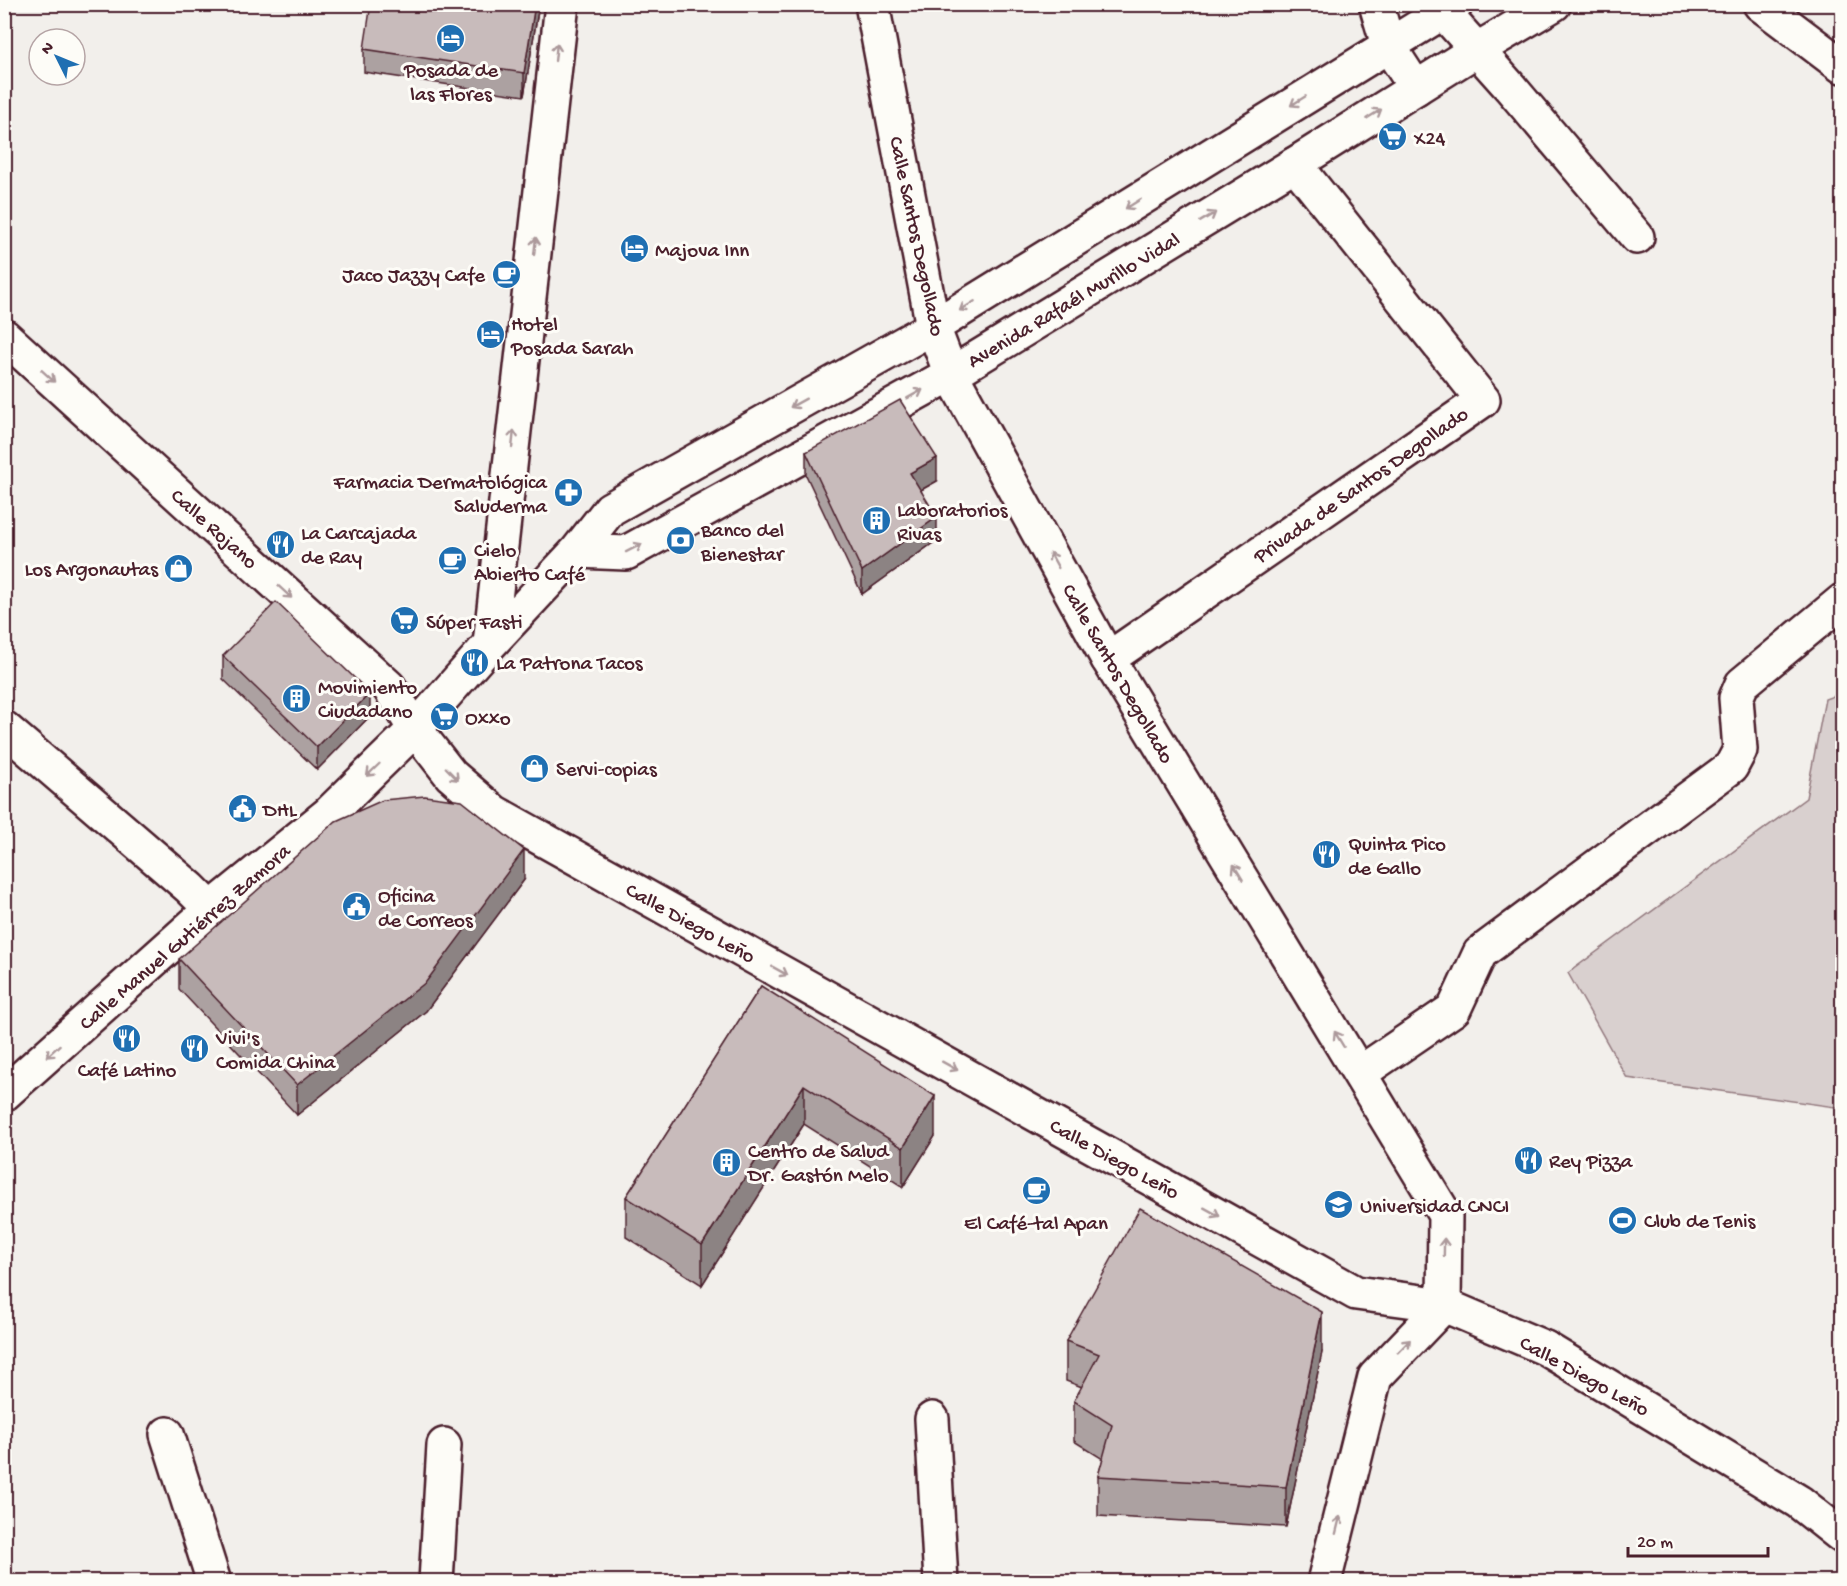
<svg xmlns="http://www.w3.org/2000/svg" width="1847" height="1586" font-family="'Gochi Hand',sans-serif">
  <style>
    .green { fill: #d9d0cf; stroke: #92787d; stroke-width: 1.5 }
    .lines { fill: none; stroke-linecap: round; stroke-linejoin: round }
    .minor-casing { stroke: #4a1f2b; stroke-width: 38 }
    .major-casing { stroke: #4a1f2b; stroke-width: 38 }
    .minor { stroke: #fdfcf7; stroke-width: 33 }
    .major { stroke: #fdfcf7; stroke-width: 33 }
    .wall { fill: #aca1a1; stroke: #4a1f2b; stroke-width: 1.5 }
    .shaded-wall { fill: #8c8383; stroke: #4a1f2b; stroke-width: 1.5 }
    .building { fill: #c8bbbb; stroke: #4a1f2b; stroke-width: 1.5 }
    .oneway { stroke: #ac999b }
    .labels { text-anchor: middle; stroke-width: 6; stroke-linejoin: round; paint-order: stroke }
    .poi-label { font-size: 21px; fill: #4a1f2b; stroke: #fdfcf7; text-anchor: start }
    .street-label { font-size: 21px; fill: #4a1f2b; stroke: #fdfcf7 }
  </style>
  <rect width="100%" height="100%" fill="#f2efeb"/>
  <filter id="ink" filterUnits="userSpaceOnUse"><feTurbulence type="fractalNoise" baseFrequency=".0167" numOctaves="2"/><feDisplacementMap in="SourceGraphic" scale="12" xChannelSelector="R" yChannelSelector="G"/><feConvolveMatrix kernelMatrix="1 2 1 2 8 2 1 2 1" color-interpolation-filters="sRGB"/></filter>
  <g filter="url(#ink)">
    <path class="green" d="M1842 693V1108L1627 1078 1568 973 1806 798 1825 699Z"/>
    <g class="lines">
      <defs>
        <path id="minor" d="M1376 4 1388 45 1416 88
          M1760 4 1842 66
          M1443 12 1510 87 1637 237
          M4 336 389 687 415 729
          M1108 659 1483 400 1295 164
          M4 728 190 888 211 909
          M1360 1073 1454 1009 1480 953 1731 767 1740 750 1736 698 1742 684 1842 601
          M1444 1305 1545 1348
          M932 1419 941 1582
          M167 1434 214 1582
          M436 1582 444 1445"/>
        <path id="major" d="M872 4 933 327 951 374 1108 659 1445 1215 1444 1305
          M577 551 626 553 951 374 1295 164 1478 49 1554 4
          M490 644 562 4
          M415 729 451 775 494 812 1356 1293 1444 1305
          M4 1094 211 909 328 814 415 729 490 644 577 551 610 509 933 327 1456 4
          M1545 1348 1799 1502 1842 1536
          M1324 1582 1375 1377 1444 1305"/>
      </defs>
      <use href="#minor" class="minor-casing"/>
      <use href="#major" class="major-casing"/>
      <use href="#minor" class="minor"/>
      <use href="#major" class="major"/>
    </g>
    <path class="wall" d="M539 4 524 96 364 72V49Z
      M806 452 937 481 921 490 937 540 862 594 806 475Z
      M223 656 370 716 317 770 223 679Z
      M524 880 426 1011 297 1115 179 989V959Z
      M761 986 935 1136 903 1187 804 1124 702 1285 626 1237V1197Z
      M1066 1341 1322 1352 1286 1527 1098 1516V1476L1103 1459 1074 1441V1401L1082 1387 1066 1381Z"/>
    <path class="shaded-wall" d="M535 4H539L524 96V73Z
      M937 458V481L910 496V473Z
      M937 517V540L862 594V571Z
      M370 693V716L317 770V747Z
      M524 850V880L426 1011 297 1115V1085Z
      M804 1085V1124L702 1285V1245Z
      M935 1096V1136L903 1187V1148Z
      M1322 1312V1352L1286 1527V1487Z"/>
    <path class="building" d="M371 4H535L524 73 364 49Z
      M900 400 937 458 910 473 937 517 862 571 806 452Z
      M276 602 370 693 317 747 223 656Z
      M425 796 462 801 524 850 426 982 297 1085 179 959 336 821 383 800Z
      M761 986 935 1096 903 1148 804 1085 702 1245 626 1197Z
      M1140 1208 1322 1312 1286 1487 1098 1476 1112 1425 1074 1401 1099 1354 1066 1341Z"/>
    <defs><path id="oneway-shaft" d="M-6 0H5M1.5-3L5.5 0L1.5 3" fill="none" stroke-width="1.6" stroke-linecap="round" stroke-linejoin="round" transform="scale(1.5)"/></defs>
    <g class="oneway">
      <use href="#oneway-shaft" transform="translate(556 52) rotate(-84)"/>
      <use href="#oneway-shaft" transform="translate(1298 101) rotate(148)"/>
      <use href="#oneway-shaft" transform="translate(1374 114) rotate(-32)"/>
      <use href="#oneway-shaft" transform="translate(1133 204) rotate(148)"/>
      <use href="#oneway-shaft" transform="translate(1208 217) rotate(-31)"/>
      <use href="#oneway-shaft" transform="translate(535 246) rotate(-84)"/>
      <use href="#oneway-shaft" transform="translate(967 306) rotate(148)"/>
      <use href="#oneway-shaft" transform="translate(48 376) rotate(42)"/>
      <use href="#oneway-shaft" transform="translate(915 394) rotate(-29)"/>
      <use href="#oneway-shaft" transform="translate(798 403) rotate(151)"/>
      <use href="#oneway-shaft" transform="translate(513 439) rotate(-84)"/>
      <use href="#oneway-shaft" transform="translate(634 548) rotate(-27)"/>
      <use href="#oneway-shaft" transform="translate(1054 560) rotate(-119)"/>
      <use href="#oneway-shaft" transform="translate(285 592) rotate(42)"/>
      <use href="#oneway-shaft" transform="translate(373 770) rotate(136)"/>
      <use href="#oneway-shaft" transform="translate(452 774) rotate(46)"/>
      <use href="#oneway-shaft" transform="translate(1238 872) rotate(-121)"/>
      <use href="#oneway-shaft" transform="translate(780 971) rotate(29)"/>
      <use href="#oneway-shaft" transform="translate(1339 1039) rotate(-121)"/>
      <use href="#oneway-shaft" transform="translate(53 1051) rotate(138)"/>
      <use href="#oneway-shaft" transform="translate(950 1066) rotate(29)"/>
      <use href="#oneway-shaft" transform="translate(1212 1212) rotate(29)"/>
      <use href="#oneway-shaft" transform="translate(1444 1247) rotate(-89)"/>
      <use href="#oneway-shaft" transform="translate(1404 1346) rotate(-46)"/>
      <use href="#oneway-shaft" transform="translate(1338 1525) rotate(-76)"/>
    </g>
  </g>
  <defs>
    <symbol id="hotel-disc" viewBox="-11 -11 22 22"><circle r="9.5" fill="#1f6fb2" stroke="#fdfcf7"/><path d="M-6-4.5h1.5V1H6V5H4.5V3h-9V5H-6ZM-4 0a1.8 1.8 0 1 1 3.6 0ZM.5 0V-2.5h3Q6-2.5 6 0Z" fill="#fff"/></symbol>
    <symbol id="supermarket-disc" viewBox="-11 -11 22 22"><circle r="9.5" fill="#1f6fb2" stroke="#fdfcf7"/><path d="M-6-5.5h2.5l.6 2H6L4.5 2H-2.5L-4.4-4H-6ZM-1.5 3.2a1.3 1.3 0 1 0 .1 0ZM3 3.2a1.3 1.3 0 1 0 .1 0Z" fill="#fff"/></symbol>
    <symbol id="cafe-disc" viewBox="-11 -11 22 22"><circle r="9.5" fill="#1f6fb2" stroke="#fdfcf7"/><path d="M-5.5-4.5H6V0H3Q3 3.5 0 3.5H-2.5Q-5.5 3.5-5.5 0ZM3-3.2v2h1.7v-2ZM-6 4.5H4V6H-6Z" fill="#fff"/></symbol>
    <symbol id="pharmacy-disc" viewBox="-11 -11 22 22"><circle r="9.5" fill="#1f6fb2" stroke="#fdfcf7"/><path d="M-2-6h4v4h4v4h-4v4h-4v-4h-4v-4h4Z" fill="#fff"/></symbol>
    <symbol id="building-disc" viewBox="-11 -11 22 22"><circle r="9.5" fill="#1f6fb2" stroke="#fdfcf7"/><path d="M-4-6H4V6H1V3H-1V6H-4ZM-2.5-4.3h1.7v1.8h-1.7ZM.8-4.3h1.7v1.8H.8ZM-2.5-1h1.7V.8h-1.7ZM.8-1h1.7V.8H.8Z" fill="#fff"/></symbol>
    <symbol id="bank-disc" viewBox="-11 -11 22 22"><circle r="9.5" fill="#1f6fb2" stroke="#fdfcf7"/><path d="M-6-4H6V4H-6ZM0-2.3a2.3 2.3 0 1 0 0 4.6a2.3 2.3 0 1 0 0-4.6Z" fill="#fff"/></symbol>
    <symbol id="restaurant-disc" viewBox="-11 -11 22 22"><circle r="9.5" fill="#1f6fb2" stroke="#fdfcf7"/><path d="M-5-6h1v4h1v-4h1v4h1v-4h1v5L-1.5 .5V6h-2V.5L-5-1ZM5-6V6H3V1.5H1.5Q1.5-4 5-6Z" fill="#fff"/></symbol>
    <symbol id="shop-disc" viewBox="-11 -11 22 22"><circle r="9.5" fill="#1f6fb2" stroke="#fdfcf7"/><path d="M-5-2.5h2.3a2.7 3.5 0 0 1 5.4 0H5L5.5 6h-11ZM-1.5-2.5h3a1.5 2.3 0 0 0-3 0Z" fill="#fff"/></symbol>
    <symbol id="civic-disc" viewBox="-11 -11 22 22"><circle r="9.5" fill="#1f6fb2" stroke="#fdfcf7"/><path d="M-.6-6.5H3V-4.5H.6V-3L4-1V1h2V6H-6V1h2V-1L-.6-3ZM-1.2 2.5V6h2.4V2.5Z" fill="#fff"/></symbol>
    <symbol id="university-disc" viewBox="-11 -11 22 22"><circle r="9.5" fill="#1f6fb2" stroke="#fdfcf7"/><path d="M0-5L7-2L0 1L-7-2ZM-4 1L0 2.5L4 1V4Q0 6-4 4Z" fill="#fff"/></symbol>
    <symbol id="stadium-disc" viewBox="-11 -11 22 22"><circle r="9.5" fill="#1f6fb2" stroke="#fdfcf7"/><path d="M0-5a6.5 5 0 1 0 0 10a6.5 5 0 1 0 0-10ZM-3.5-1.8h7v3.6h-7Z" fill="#fff"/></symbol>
  </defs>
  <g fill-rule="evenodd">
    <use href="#hotel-disc" x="434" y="22" width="33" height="33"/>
    <use href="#supermarket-disc" x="1376" y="120" width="33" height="33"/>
    <use href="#hotel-disc" x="618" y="232" width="33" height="33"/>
    <use href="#cafe-disc" x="490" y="258" width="33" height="33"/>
    <use href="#hotel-disc" x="474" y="318" width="33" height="33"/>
    <use href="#pharmacy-disc" x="552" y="476" width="33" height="33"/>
    <use href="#building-disc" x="860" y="504" width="33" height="33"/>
    <use href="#bank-disc" x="664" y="524" width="33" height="33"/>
    <use href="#restaurant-disc" x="264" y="528" width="33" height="33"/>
    <use href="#cafe-disc" x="436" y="544" width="33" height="33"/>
    <use href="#shop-disc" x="162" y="552" width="33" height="33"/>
    <use href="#supermarket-disc" x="388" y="604" width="33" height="33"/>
    <use href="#restaurant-disc" x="458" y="646" width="33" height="33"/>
    <use href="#building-disc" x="280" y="682" width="33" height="33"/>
    <use href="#supermarket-disc" x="428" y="700" width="33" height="33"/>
    <use href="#shop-disc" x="518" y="752" width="33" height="33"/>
    <use href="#civic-disc" x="226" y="792" width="33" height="33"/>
    <use href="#restaurant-disc" x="1310" y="838" width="33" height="33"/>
    <use href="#civic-disc" x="340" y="890" width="33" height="33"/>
    <use href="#restaurant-disc" x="110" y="1022" width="33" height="33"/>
    <use href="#restaurant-disc" x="178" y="1032" width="33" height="33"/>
    <use href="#restaurant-disc" x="1512" y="1144" width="33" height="33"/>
    <use href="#building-disc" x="710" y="1146" width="33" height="33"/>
    <use href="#cafe-disc" x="1020" y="1174" width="33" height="33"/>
    <use href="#university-disc" x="1322" y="1188" width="33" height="33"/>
    <use href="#stadium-disc" x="1606" y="1204" width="33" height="33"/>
  </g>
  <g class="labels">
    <g class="poi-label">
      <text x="451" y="76" text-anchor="middle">Posada de<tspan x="451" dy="24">las Flores</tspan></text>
      <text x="1414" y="144">X24</text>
      <text x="655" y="256">Majova Inn</text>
      <text x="485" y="281" text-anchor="end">Jaco Jazzy Cafe</text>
      <text x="511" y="330">Hotel<tspan x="511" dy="24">Posada Sarah</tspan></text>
      <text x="547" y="488" text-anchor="end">Farmacia Dermatológica<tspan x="547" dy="24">Saluderma</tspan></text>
      <text x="897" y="516">Laboratorios<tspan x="897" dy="24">Rivas</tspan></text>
      <text x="701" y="536">Banco del<tspan x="701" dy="24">Bienestar</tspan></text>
      <text x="301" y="539">La Carcajada<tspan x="301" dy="24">de Ray</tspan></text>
      <text x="474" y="556">Cielo<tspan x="474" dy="24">Abierto Café</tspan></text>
      <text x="158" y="575" text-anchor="end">Los Argonautas</text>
      <text x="426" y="628">Súper Fasti</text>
      <text x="496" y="669">La Patrona Tacos</text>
      <text x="318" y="693">Movimiento<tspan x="318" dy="24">Ciudadano</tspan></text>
      <text x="465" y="724">Oxxo</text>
      <text x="556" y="775">Servi-copias</text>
      <text x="263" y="816">DHL</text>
      <text x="1348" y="850">Quinta Pico<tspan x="1348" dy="24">de Gallo</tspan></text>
      <text x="378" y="902">Oficina<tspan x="378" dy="24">de Correos</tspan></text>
      <text x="216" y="1044">Vivi's<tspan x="216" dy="24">Comida China</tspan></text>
      <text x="127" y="1076" text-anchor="middle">Café Latino</text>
      <text x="748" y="1157">Centro de Salud<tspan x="748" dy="24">Dr. Gastón Melo</tspan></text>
      <text x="1549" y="1167">Rey Pizza</text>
      <text x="1360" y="1212">Universidad CNCI</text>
      <text x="1644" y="1227">Club de Tenis</text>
      <text x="1036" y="1229" text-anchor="middle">El Café-tal Apan</text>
    </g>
    <g class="street-label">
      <text transform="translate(918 236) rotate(78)" y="7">Calle Santos Degollado</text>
      <text transform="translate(1073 299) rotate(-31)" y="7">Avenida Rafaél Murillo Vidal</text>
      <text transform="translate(1360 484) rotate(-35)" y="7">Privada de Santos Degollado</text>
      <text transform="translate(215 528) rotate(42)" y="7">Calle Rojano</text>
      <text transform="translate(1119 673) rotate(60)" y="7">Calle Santos Degollado</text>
      <text transform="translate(691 922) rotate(29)" y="7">Calle Diego Leño</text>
      <text transform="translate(184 936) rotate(-41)" y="7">Calle Manuel Gutiérrez Zamora</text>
      <text transform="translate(1115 1158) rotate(29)" y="7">Calle Diego Leño</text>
      <text transform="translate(1585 1375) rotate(29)" y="7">Calle Diego Leño</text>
    </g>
  </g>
  <rect width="1847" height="1586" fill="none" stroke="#fdfcf7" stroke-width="24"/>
  <rect x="12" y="12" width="1823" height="1562" fill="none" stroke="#4a1f2b" stroke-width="2" filter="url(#ink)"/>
  <g transform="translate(57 57) rotate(313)"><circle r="28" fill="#fdfcf7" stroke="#b5a4a5" stroke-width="1.5"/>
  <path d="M0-4.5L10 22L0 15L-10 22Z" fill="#1f6fb2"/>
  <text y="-9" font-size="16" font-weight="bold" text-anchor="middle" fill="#4a1f2b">N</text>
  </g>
  <path d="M1628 1547v9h140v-9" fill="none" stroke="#4a1f2b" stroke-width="3"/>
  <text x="1637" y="1547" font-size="18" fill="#4a1f2b" stroke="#fdfcf7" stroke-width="4.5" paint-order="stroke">20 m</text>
</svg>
